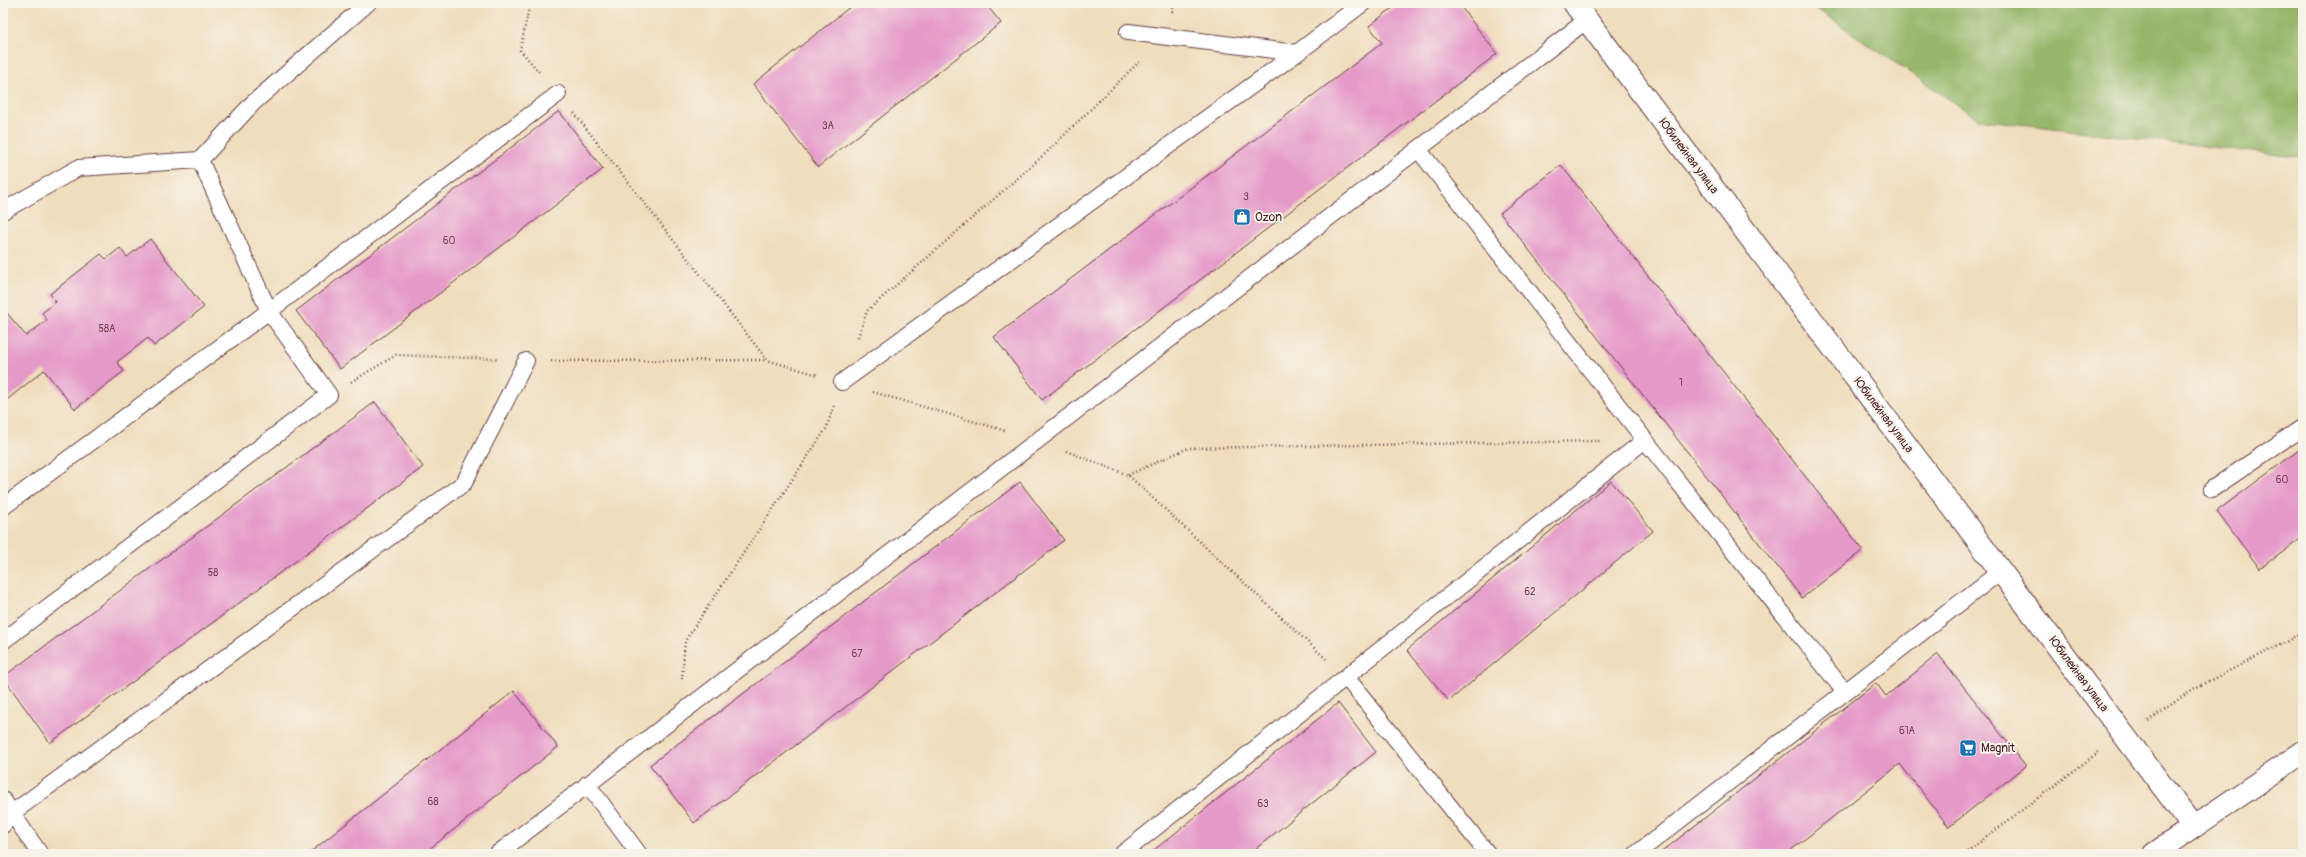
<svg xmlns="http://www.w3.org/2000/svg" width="2306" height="857" font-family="Pangolin,sans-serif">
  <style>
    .forest { fill: #96b76a; stroke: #706b4a }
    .building { fill: #e599c9 }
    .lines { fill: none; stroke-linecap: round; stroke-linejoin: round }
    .lane-casing { stroke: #633c41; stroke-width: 18 }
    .secondary-casing { stroke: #633c41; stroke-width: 24 }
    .highway-casing { stroke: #633c41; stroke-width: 24 }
    .path { stroke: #633c41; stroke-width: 2.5; stroke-dasharray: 1 3; stroke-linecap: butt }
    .lane { stroke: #fff; stroke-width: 16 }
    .secondary { stroke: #fff; stroke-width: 22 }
    .highway { stroke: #fff; stroke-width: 22 }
    .labels { text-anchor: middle; stroke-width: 4; stroke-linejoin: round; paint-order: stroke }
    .number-label { font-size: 10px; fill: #713e52 }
    .street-label { font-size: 12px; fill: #4a1f2b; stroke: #f7f3e8 }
    .poi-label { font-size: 12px; fill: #4a1f2b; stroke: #f7f3e8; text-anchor: start }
  </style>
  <rect width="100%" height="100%" fill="#f7f3e8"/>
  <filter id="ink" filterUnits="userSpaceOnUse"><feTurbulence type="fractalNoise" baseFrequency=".025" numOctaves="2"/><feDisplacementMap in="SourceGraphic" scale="8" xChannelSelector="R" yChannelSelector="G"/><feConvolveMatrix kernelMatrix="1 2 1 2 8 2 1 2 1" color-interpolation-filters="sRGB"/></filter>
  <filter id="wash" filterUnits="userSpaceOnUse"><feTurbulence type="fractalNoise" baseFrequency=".012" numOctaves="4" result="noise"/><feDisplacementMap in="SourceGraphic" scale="16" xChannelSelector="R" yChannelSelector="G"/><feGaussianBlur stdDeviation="0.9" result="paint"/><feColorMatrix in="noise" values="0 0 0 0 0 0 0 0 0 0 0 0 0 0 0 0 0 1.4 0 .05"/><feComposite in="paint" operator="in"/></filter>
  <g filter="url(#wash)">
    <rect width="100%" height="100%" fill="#f0ddbd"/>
    <path class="forest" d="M1808 3H2303V158L1978 119Z"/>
    <g id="blocks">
      <path class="building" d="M855 3H985L1001 23 818 167 753 84Z
        M1399 3H1458L1497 54 1042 400 994 337 1382 43 1369 26Z
        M559 111 603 169 340 369 296 311Z
        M1561 165 1863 550 1802 598 1500 213Z
        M150 239 204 307 154 346 148 338 117 362 124 371 75 409 44 370 3 403V308L26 336 47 320 42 313 56 302 50 294 101 254 106 259 120 248 127 257Z
        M375 402 423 467 50 743 3 677Z
        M2303 447V537L2260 569 2217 511Z
        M1611 481 1653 531 1449 701 1407 650Z
        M1020 482 1064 540 694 823 650 765Z
        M1938 654 2026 766 1949 827 1900 764 1786 854H1659L1876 683 1886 696Z
        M514 691 558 747 423 854H308Z
        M1338 703 1376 752 1249 854H1149Z"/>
    </g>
  </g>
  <g filter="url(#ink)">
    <use href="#blocks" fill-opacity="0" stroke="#633c41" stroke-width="1"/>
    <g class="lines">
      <defs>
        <path id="lane" d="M1128 32 1297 53 1363 3
          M1418 149 1645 440
          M3 211 78 168 200 160 253 103 368 3
          M842 382 1297 53
          M2212 489 2303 427
          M3 507 269 311 200 160
          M3 641 329 395 269 311 558 94
          M587 784 639 854
          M3 800 40 854
          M3 825 12 813 464 483 526 361
          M497 854 1587 20
          M1122 854 1346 677
          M1488 854 1346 677 1645 440 1845 692
          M1636 854 2001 571"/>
        <path id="secondary" d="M1574 3 2193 827"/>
        <path id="highway" d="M2154 854 2303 752"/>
      </defs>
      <use href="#lane" class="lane-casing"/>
      <use href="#secondary" class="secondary-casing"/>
      <use href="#highway" class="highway-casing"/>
      <path class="path" d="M530 3 520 50 541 74
        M1172 12 1175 3
        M574 113 767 360 818 375
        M858 337 867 311 1046 153 1141 60
        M551 361 766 360
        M351 382 396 355 498 359
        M873 392 1006 431
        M1066 451 1128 475 1326 659
        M1128 475 1188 448 1601 441
        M682 679 685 641 826 429 834 406
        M2148 721 2193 689 2286 642 2303 631
        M1964 854 2100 751"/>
      <use href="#lane" class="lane"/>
      <use href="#secondary" class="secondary"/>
      <use href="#highway" class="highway"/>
    </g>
  </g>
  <defs>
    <symbol id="shop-square" viewBox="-11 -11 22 22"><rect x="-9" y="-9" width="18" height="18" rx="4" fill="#1f6fb2" stroke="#f7f3e8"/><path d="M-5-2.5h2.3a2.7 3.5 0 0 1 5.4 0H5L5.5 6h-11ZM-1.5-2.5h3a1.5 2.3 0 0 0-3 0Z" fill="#fff"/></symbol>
    <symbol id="supermarket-square" viewBox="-11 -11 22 22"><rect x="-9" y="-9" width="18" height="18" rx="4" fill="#1f6fb2" stroke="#f7f3e8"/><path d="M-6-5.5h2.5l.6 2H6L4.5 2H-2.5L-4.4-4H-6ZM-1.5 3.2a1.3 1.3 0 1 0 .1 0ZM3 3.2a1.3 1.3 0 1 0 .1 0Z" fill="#fff"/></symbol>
  </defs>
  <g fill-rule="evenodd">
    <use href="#shop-square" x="1232" y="207" width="20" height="20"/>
    <use href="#supermarket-square" x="1958" y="738" width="20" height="20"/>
  </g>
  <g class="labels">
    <g class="number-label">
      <text x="828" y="129">3А</text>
      <text x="1246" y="200">3</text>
      <text x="449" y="244">60</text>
      <text x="107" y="332">58А</text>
      <text x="1681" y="386">1</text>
      <text x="2282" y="483">60</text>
      <text x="213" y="576">58</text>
      <text x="1530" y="595">62</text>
      <text x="857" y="657">67</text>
      <text x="1907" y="734">61А</text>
      <text x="433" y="805">68</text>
      <text x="1263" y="807">63</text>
    </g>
    <g class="street-label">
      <text transform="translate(1689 156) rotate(53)" y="4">Юбилейная улица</text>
      <text transform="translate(1884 415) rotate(53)" y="4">Юбилейная улица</text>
      <text transform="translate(2079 674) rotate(53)" y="4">Юбилейная улица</text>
    </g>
    <g class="poi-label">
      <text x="1255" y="221">Ozon</text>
      <text x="1981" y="752">Magnit</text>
    </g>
  </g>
  <rect width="2306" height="857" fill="none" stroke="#f7f3e8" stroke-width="16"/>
</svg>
